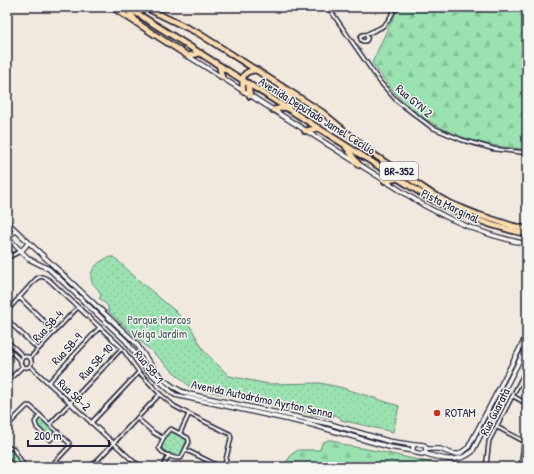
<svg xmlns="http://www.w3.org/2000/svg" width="534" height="474" font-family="'Patrick Hand',sans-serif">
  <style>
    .forest { fill: url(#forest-firs); stroke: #5e8276 }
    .park { fill: url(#park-dots); stroke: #5e8276 }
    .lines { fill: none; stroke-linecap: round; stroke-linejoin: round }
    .minor-casing { stroke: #22223b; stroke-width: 5.5 }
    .tertiary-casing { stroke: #22223b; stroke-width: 6 }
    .trunk-casing { stroke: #22223b; stroke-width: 8 }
    .minor { stroke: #f6f6f2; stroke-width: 2.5 }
    .tertiary { stroke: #f6f6f2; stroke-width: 3.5 }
    .trunk { stroke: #fcdcac; stroke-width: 4.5 }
    .poi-dot { fill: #c8321e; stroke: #f6f6f2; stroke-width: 1.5 }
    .labels { text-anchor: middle; stroke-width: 3; stroke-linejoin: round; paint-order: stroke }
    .shield { fill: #f6f6f2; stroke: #626272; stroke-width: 1 }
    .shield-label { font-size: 11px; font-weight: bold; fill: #22223b }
    .street-label { font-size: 12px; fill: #22223b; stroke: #f6f6f2 }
    .park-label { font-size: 12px; fill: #465c5e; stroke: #f6f6f2 }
    .poi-label { font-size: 12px; fill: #22223b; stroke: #f6f6f2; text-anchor: start }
  </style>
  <defs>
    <pattern id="forest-firs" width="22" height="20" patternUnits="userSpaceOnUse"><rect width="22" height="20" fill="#9ae2b0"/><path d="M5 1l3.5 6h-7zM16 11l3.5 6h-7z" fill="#84c298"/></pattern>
    <pattern id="park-dots" width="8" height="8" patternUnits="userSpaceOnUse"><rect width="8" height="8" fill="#9ae2b0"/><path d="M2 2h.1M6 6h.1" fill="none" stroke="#84c298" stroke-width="1.8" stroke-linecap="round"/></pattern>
  </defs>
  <rect width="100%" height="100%" fill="#f1e9de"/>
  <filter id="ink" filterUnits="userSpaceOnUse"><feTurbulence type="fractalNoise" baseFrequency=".025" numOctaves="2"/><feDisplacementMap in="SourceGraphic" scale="8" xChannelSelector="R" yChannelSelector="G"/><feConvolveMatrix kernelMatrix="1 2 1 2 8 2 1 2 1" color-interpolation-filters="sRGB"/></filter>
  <g filter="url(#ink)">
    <path class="forest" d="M399 7H527V149C485 148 439 133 408 106 394 94 383 78 372 63L387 30Z
      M328 440C337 439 340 445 348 446 384 451 418 461 453 467H283L292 454 298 450H320L322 443Z"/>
    <path class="park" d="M110 257H114L136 278 174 310 190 326 204 351 229 376 268 384 320 383 343 388 399 406 393 432 341 420 340 417 335 415 330 418 278 407 277 404 273 403 271 405 190 387 108 311V306L99 298 101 296C99 289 95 287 92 282 87 270 100 260 110 257Z
      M40 419H42L54 430V435L50 436 37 425V422Z
      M170 431 185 437 187 440 181 455 178 457 163 451 161 448 168 432Z
      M10 449 13 450 22 465 21 467H15L7 455V451Z"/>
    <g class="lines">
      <defs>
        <path id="minor" d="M328 7 380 82 397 101 431 127 462 140 494 149 527 153
          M360.5 38a3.5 3.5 0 1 1 7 0a3.5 3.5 0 1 1-7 0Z
          M366 35C371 31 378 30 383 26 389 22 392 13 396 7
          M7 258 21 251
          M19 297 55 332
          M7 311 36 279C41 275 44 277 49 280L122 348 139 372 160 394 174 406 189 414 230 434 231 438 224 467
          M7 320 38 349
          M7 341 24 357
          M7 348 21 361
          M20.5 362a5.5 5.5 0 1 1 11 0a5.5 5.5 0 1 1-11 0Z
          M30 358 78 307
          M30 366 134 462 143 467
          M7 382 23 366
          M48 383 100 327
          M513 396 527 404
          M40 415 35 422 37 428 50 440 58 432
          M137 418 154 433 163 438
          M91 423 139 372
          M50 424 122 348
          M7 426 27 406H30L69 443V447L50 467
          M497 427 527 443
          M171 429 188 438 189 442 181 458C174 459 163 455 159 448 162 442 164 432 171 429Z
          M180 433 189 414
          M7 449 9 448H13L23 464V467
          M186 450 221 467
          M7 459 13 467
          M91 467 160 394
          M131 467 134 462
          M163 467 169 455
          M486 467 489 441 527 368
          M521 467 524 442"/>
        <path id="tertiary" d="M188 56 425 206C457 224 491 237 527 244
          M7 222 136 343C149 363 164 387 189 394L330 424 388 441 414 445
          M7 237 29 259 49 269 126 341 147 370 175 395 313 425 389 447 413 451
          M8 238 11 234 16 231
          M21 251 26 246 28 242
          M415 444 424 445 426 448 425 452 422 454 413 452V447Z
          M426 448 428 449H440L453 454H459L468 448 527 335
          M424 453C441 459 456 464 472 452L527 346"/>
        <path id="trunk" d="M112 7 188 56 201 53
          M127 7 429 198C460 215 493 227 527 234
          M144 7 198 33 322 112 373 154 431 193 449 203 479 215 513 226 527 229
          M127 9 137 22
          M219 65 222 77
          M248 83 250 96
          M243 91C242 78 241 71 257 70
          M273 110 286 107 290 105 291 99 286 90
          M305 131 319 128
          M346 147 359 165
          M385 181 399 178"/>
      </defs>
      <use href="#minor" class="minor-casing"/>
      <use href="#tertiary" class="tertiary-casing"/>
      <use href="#trunk" class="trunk-casing"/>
      <use href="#minor" class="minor"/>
      <use href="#tertiary" class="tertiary"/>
      <use href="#trunk" class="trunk"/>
    </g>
  </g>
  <circle class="poi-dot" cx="437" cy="413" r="4"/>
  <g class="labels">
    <rect class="shield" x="380" y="162" width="38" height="18" rx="3"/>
    <g class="shield-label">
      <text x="399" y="175">BR-352</text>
    </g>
    <g class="street-label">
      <text transform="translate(414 101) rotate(40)" y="4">Rua GYN 2</text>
      <text transform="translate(317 116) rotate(32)" y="4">Avenida Deputado Jamel Cecilio</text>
      <text transform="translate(450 206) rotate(26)" y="4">Pista Marginal</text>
      <text transform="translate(48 326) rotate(-47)" y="4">Rua SB-4</text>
      <text transform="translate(67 349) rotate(-47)" y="4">Rua SB-9</text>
      <text transform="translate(96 362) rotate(-47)" y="4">Rua SB-10</text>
      <text transform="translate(149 367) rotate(51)" y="4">Rua SB-1</text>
      <text transform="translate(74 395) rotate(43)" y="4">Rua SB-2</text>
      <text transform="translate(262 399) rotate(12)" y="4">Avenida Autodrómo Ayrton Senna</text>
      <text transform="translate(495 412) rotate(-63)" y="4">Rua Guarata</text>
    </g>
    <g class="park-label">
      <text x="159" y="324">Parque Marcos<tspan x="159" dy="14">Veiga Jardim</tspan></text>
    </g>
    <g class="poi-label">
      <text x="445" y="417">ROTAM</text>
    </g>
  </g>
  <rect width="534" height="474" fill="none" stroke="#f6f6f2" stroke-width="24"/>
  <rect x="12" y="12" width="510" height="450" fill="none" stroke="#22223b" stroke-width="1.5" filter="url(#ink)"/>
  <path d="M28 440v6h81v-6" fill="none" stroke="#22223b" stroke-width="2"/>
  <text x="34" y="440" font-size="12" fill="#22223b" stroke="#f6f6f2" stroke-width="3" paint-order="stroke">200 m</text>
</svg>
